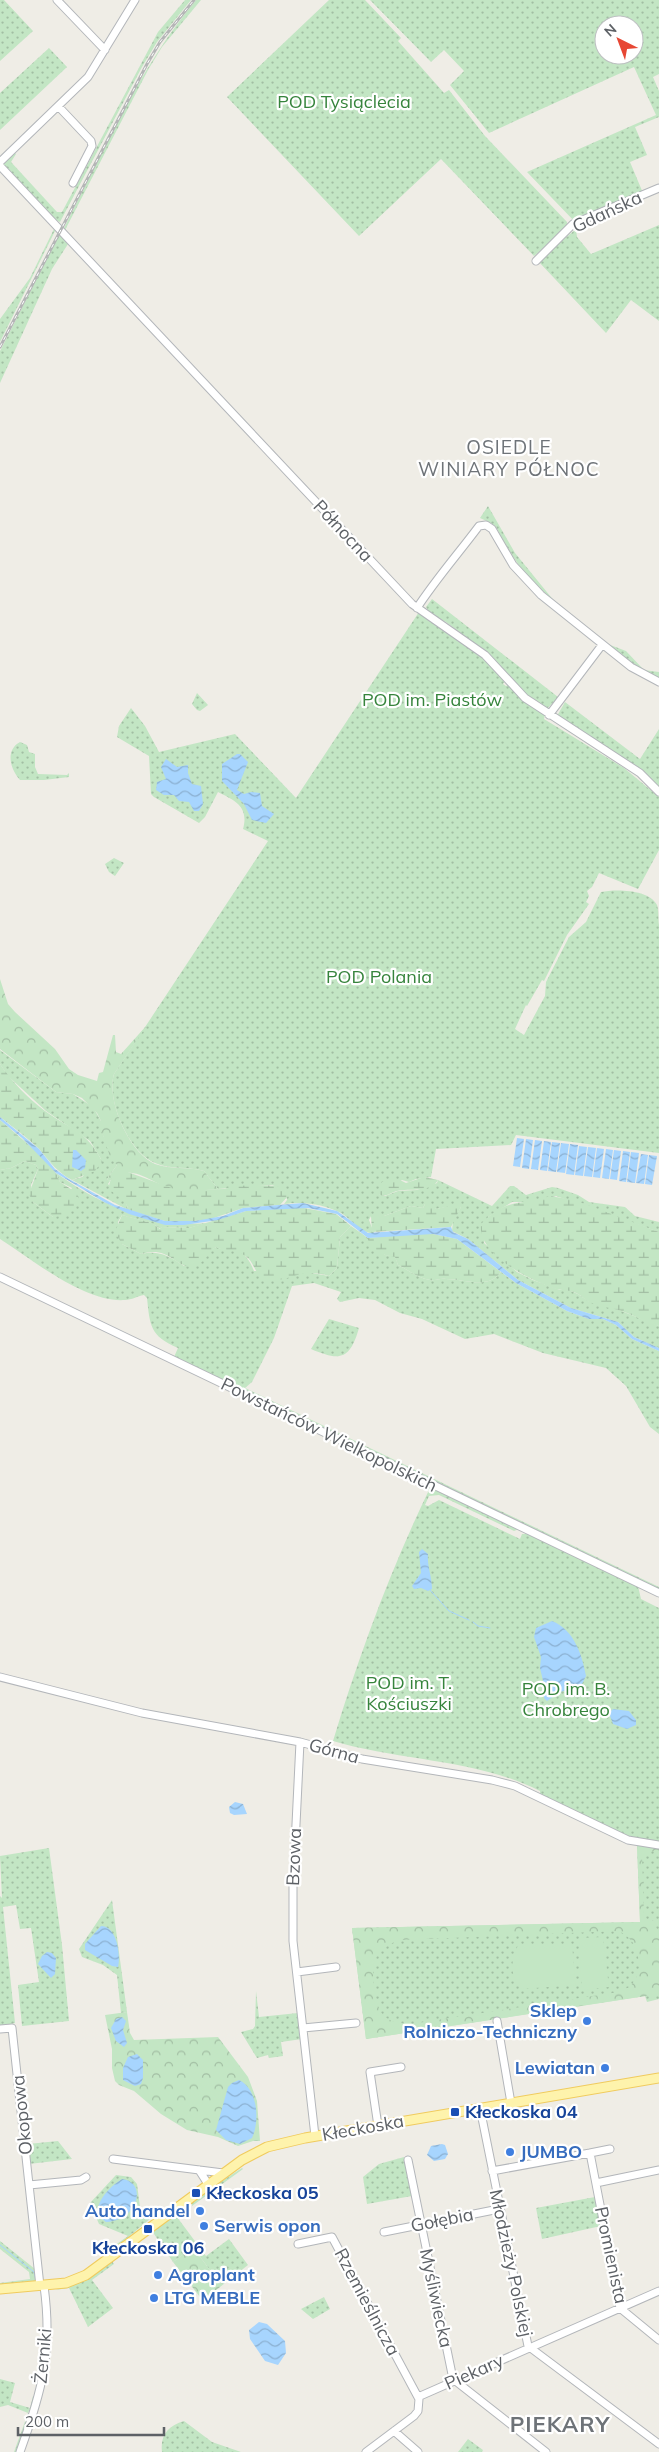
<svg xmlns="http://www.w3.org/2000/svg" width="659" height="2452" font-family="Mulish,sans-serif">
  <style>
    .grass { fill: url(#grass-dots); fill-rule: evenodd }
    .forest { fill: url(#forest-crowns); fill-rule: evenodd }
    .wetland { fill: url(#wetland-marsh) }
    .park { fill: #c3e6c4 }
    .water { fill: url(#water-waves) }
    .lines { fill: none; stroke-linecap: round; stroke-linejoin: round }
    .stream { stroke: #a7d5fe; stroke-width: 1 }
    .minor-casing { stroke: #b3b6ba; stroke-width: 9 }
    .major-casing { stroke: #f0cb5e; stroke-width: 11 }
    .minor { stroke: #fff; stroke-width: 7 }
    .major { stroke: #fef3ac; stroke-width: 9 }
    .rail-casing { stroke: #b4b5b6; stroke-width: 3 }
    .rail { stroke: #fff; stroke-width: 1; stroke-dasharray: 4; stroke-linecap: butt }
    .shop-dot { fill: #3f7fe0; stroke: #fff; stroke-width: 2 }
    .transit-dot { fill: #1a4fb4; stroke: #fff; stroke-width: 2 }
    .labels { text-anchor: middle; stroke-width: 4.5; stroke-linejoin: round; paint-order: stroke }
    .park-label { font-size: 18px; fill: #36843c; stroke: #fff }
    .street-label { font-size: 18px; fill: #5d6166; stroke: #fff }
    .shop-label { font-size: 18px; font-weight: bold; fill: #366cbe; stroke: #fff; text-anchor: start }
    .transit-label { font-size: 18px; font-weight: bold; fill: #164399; stroke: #fff; text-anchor: start }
    .neighbourhood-label { font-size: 19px; letter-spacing: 1px; fill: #6e7378; stroke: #fff }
    .district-label { font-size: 22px; font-weight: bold; letter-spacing: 1px; fill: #6e7378; stroke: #fff }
  </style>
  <defs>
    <pattern id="grass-dots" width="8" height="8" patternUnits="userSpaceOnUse" patternTransform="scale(1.25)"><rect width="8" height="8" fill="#c3e6c4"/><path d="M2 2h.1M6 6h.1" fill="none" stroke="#a2bea3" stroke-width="1.8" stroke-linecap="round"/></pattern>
    <pattern id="forest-crowns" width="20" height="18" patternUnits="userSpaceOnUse" patternTransform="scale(1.25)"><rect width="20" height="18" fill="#c3e6c4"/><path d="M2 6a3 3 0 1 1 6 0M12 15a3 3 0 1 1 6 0" fill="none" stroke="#a2bea3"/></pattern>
    <pattern id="wetland-marsh" width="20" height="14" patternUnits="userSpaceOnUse" patternTransform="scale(1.25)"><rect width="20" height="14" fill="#c3e6c4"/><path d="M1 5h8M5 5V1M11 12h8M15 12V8" fill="none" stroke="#a2bea3"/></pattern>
    <pattern id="water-waves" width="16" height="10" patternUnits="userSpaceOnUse" patternTransform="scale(1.25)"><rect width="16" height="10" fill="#a7d5fe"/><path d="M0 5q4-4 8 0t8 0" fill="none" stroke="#8bb0d1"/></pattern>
  </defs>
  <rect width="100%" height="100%" fill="#efede6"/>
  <path class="grass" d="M0 0H4L33 31 0 61Z
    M185 0H191L157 42 142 67 60 222 56 220 4 165V162L14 152 16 154 11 162 57 212H62L158 32Z
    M196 0H201L162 47 148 70 64 232 63 230C103 152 139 68 196 0Z
    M329 0H365L401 38 398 41 444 93 449 90 485 136 567 222V226L563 231 534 256 441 159 359 236 227 97Z
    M370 0H659V74L653 77 659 91V117L635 127 647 155 630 162 643 193 576 223 527 172 656 115 634 67 489 133 450 85 464 71 444 50 431 62ZM604 25H634V55H604Z
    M49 48 67 67 0 130V93Z
    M659 225V321L631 300 606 333 538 261 576 229 577 237 591 254Z
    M54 229H56L0 342V319L30 278Z
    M60 233 68 244 52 269 0 383V351Z
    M488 506 515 553 555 602C525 576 515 563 496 527L491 523 480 518Z
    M432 599 558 697 546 710 525 695 486 652 446 622 430 614 426 607Z
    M419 612 476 650 505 681 503 684 506 686 509 685 545 715 544 719 624 768 659 797V850L638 889 599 873 592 887 587 891 589 896 586 902 589 904 567 935 544 981 542 980 527 1006 526 1005 515 1029 524 1035 545 996 546 982 569 937 586 922 601 892C615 889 649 889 657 905 659 911 658 918 659 925V1153L516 1135 511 1145 436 1149 431 1177 416 1179 409 1182 402 1180 379 1194 385 1196 398 1191 417 1190 437 1183 438 1180 492 1206 510 1186H514L526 1195 552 1187 558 1188 578 1195 589 1202 625 1207 635 1216 659 1222V1232L556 1196 531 1202H512L488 1217 484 1243 517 1272 533 1280 560 1290H568L578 1294 588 1301 614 1308 659 1326V1348L634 1337 618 1322 571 1308 518 1280 468 1239 452 1231 453 1221 461 1207 453 1206 436 1209 425 1204 423 1208 411 1206 384 1216H371L369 1220 374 1233C361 1234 351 1219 341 1213 324 1204 303 1201 284 1204L287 1200 285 1190 272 1185 218 1189 204 1171C188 1166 171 1170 155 1163 129 1153 106 1100 114 1074L268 841 243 829C249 807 236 801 218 792L205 817 199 823 154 797 151 794 149 756 117 737 119 726 131 708 145 726 159 752 235 734 296 798Z
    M605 643 626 651 644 670 659 672V679L641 670Z
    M197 693 208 705 200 711 197 710 192 704Z
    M565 702 640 759 659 729V788L557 716Z
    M20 742 27 745 29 752 35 754V767L38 774 67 775 69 773V777L44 780H20C10 769 5 750 20 742Z
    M114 858 124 863 115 876 109 872 105 864Z
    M0 1050 56 1092 73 1094 93 1107 101 1121 103 1135 117 1165 107 1179 110 1181 108 1184 126 1202 128 1210 72 1180 82 1177 101 1159 90 1141 46 1111 8 1076 0 1064Z
    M25 1161 36 1165 38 1169 31 1185 33 1202 53 1217 72 1188 60 1182 56 1173C101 1205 151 1228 208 1223L189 1228 162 1227 161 1229 151 1223 122 1215 118 1222 122 1244 141 1254C159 1250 169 1256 184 1266L216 1247C222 1250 225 1249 232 1249 244 1250 250 1261 254 1271L306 1272 329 1276 337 1268 340 1237 351 1226 368 1238 385 1255 395 1256 398 1265C408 1270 418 1278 430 1280 435 1281 440 1278 446 1279 465 1279 488 1290 501 1272L516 1283 567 1311 589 1319H603L616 1325 632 1339 659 1351V1434L650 1427 626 1386 606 1368 543 1353 494 1334 465 1339 422 1319 400 1313 375 1300 359 1298 340 1302 337 1299 341 1292 314 1283 292 1286 274 1338 252 1382 245 1388 659 1587V1590L174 1357 178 1348C150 1336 150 1326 147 1298L144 1295C137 1296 132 1300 125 1300 85 1303 33 1260 0 1239V1170L11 1168Z
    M329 1319 359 1328C350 1359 341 1362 311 1349Z
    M342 1445 519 1529 514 1531 439 1495 429 1496 425 1505 428 1506 439 1500 520 1539 522 1534H529L638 1586 641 1599 659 1608V1842L632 1838 540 1794V1791C477 1759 400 1761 333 1741 359 1655 390 1571 429 1490L340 1447Z
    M637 1845 659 1848V1999L647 2002 645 1996 366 2039 352 1928 640 1922Z
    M49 1848 62 1945 69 2021 22 2026 18 1985 39 1982 31 1928 20 1929 16 1905 3 1907 15 2023 0 2027V1896L2 1898 0 1856Z
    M112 1900 127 2012 121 2013 117 1975 103 1965 82 1957 79 1949Z
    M256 1991 259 2017 298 2013 302 2039 281 2042 283 2056 269 2058 268 2055 257 2058 241 2032 253 2029 255 2026Z
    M58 2141 72 2159 29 2164 28 2144Z
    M404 2157 412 2196 367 2204 363 2177 379 2164Z
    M242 2168 243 2169 192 2206V2202L198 2196 200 2198 203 2196 202 2194Z
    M116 2175 131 2177 137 2184 140 2207 150 2219 109 2253 107 2251 128 2236 99 2224 90 2203Z
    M595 2197 601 2226 542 2239 536 2208Z
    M172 2216 177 2217 206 2256 229 2239 248 2265 220 2287V2284L193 2247 173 2262 152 2231Z
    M0 2241 35 2269 37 2282 0 2285V2283L30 2279 29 2272 0 2249Z
    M112 2261 114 2264 92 2280 113 2308 88 2327 69 2288 55 2290 81 2282Z
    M324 2297 330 2309 313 2319 301 2309Z
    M0 2379 15 2383 10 2402 30 2408 33 2396 35 2397 28 2413 30 2414 17 2452H14L28 2413 8 2405 0 2407Z
    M184 2421 212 2442 241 2452H162C160 2435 168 2426 184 2421Z
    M468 2439 483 2450 482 2452H458Z"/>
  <path class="forest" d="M0 979 8 1004 15 1012 55 1049 69 1069 78 1075 97 1081 99 1073 103 1072 113 1035H115L116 1052 121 1054 147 1025 114 1074C106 1100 129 1153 155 1164 171 1170 188 1166 204 1171L218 1189C205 1190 188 1192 175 1190 155 1186 129 1159 110 1181L107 1179 117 1165 110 1157 100 1126 101 1121 97 1113 82 1098 73 1094 56 1092 0 1049Z
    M637 1845 659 1848V1853L651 1851 642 1856 644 1915 648 1921 659 1919V1925L655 1926 659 1932V1994L366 2039 352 1928 640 1922ZM619 1931C637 1941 638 1952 640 1971L631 1986 619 1992 411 2024C384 2023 377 2014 374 1989 372 1963 372 1951 399 1940Z
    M127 2012 130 2033 134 2040 218 2037 248 2077 257 2101 260 2141H253L238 2146 218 2137 187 2130 161 2114 134 2091 119 2085 115 2081 112 2068V2049L105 2015Z
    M193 2247 220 2284V2287L203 2301 173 2262Z"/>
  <path class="wetland" d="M0 1064C12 1082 28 1098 45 1111 71 1130 86 1130 102 1161L95 1171 72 1180C58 1173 50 1162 40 1150 28 1138 13 1127 0 1117Z
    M0 1120 36 1151 56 1173 60 1182 77 1193 79 1199C73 1211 66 1215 53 1217L33 1202 29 1194 38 1169 36 1165 25 1161 11 1168 0 1170Z
    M125 1171 177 1190 225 1189C233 1184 273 1185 284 1187L288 1196 280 1205 243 1208 211 1219 185 1222 165 1221 128 1210C127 1198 115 1197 109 1188 109 1178 116 1172 125 1171Z
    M424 1177 438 1180C431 1193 409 1188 397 1191 390 1193 385 1198 379 1194V1185C386 1177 396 1177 406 1183Z
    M550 1196 574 1200 659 1232V1326C648 1324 638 1317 627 1313 615 1308 599 1307 587 1301 584 1299 582 1296 578 1294 570 1289 561 1291 553 1288 528 1279 477 1254 481 1224 505 1198 519 1206 550 1196Z
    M426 1202H429L436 1209 458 1204 461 1207 451 1227 372 1232 371 1216H384L411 1206 423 1208Z
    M299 1207 336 1214 351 1226 340 1237 337 1268 329 1276C302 1268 295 1279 272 1281 257 1282 256 1266 248 1258 237 1248 227 1253 216 1247 208 1252 206 1261 196 1265 184 1271 175 1258 164 1254 156 1251 149 1252 141 1254L122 1244 115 1232 122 1215 152 1223 160 1229 162 1227 189 1228 246 1211Z
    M410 1234H433L457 1239 501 1272C488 1290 465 1279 446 1279 440 1278 435 1281 430 1280 418 1278 408 1270 398 1265L395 1257 376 1253 368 1240V1238Z"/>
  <path class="park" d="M603 1937 609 1987 582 1990 579 1941 581 1938Z
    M518 1945H572L576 1985 521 1989C509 1972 511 1963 518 1945Z"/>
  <path class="water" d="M237 754H240L248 762 237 790 244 794 251 792 260 793 262 806 274 814 266 823 252 820 244 804 222 781V764Z
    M166 759 177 767 188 765V773L192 784 201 786 203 804 199 811H194L189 802 179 801 174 795H164L156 790 157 782 166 779 161 767Z
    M0 1117 39 1149 55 1169 69 1179 115 1205 165 1221H195L223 1216 243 1208 303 1203 337 1211 368 1233 451 1227 453 1232 468 1239 518 1280 571 1308 618 1322 634 1337 659 1348V1351L632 1339 616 1325 603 1319H589L567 1311 516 1283 457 1239 433 1234 368 1238 337 1214 308 1208 246 1211 218 1220 184 1225H165L129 1214 104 1202 56 1173 22 1138 0 1120Z
    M517 1138 524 1139 520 1167 513 1166Z
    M526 1139 533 1140 529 1169 522 1168Z
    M535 1140 542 1141 538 1170 531 1169Z
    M544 1141 551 1142 547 1171 540 1170Z
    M552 1142 560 1143 556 1172 548 1171Z
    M561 1143 569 1144 565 1173 557 1172Z
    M570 1144 578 1145 574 1175 566 1174Z
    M579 1146 587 1147 583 1176 575 1175Z
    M588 1147 596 1148 592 1177 584 1176Z
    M597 1148 604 1149 600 1178 593 1177Z
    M606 1149 613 1150 609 1179 602 1178Z
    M73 1150H76L86 1160 85 1168 81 1171 72 1167Z
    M614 1150 621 1151 617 1180 610 1179Z
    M623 1151 630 1152 626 1182 619 1181Z
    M631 1152 639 1153 635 1183 627 1182Z
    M641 1154 648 1155 644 1184 636 1183Z
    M649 1155 657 1156 652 1185 645 1184Z
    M422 1549 428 1554C427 1567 432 1576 432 1589L428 1591 421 1588 414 1589 412 1586 421 1573 419 1552Z
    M552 1621C574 1630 582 1654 586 1676L581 1686 560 1692 547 1701 544 1698V1685L540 1668 541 1657 534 1637 536 1628Z
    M613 1709 629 1711 636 1720V1725L627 1729 613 1724 609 1713Z
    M235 1802 243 1804 247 1814 234 1815 230 1813 229 1807Z
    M101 1926C117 1926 121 1955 118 1967L112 1966 85 1950V1944Z
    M47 1952 52 1953 56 1958 55 1974 51 1978 38 1964 42 1956Z
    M122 2017 126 2021 123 2030 127 2043 124 2047 116 2041 111 2028 116 2019Z
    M137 2054 143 2060V2078L141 2084 135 2086 123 2080V2068L128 2057Z
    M239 2080C258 2089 260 2121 252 2138L240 2144 226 2140 216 2130 228 2087 232 2083Z
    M442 2144 445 2145 448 2154 445 2159 434 2161 427 2155 431 2146Z
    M122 2179C148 2182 138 2221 106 2222 86 2210 109 2187 122 2179Z
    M259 2322 267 2324 285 2341 286 2353 278 2365 265 2361 250 2339 249 2330Z"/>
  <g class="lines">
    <path class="stream" d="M430 1590 449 1611 469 1620
      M473 1622 478 1626 490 1628
      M0 2245 34 2272 36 2280"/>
    <defs>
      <path id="minor" d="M57 0 105 50
        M58 106 91 141 92 146 73 183
        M0 162 88 77 135 0
        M0 166 412 604 485 655 525 698 640 773 659 792
        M536 261 573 224 659 188
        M417 608C436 579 458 554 479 526L486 525 492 529 513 565 541 595 631 667 659 682
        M549 715 602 645
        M0 1277 659 1593
        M0 1677 142 1713 300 1742 362 1759 492 1780 515 1786 628 1840 659 1845
        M300 1742 293 1886V1941L315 2136
        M297 1972 336 1967
        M497 2021 511 2103
        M303 2028 356 2023
        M0 2029 12 2028 40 2286
        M480 2108 528 2346 659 2444
        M378 2126 370 2072 401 2067
        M590 2153 610 2149
        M113 2159 223 2173
        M408 2160 453 2379 546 2452
        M199 2170 208 2184
        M492 2171 590 2153 620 2308 659 2340
        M596 2183 659 2170
        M29 2185 81 2180 86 2177
        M384 2232 499 2209
        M298 2244 332 2237 419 2399 418 2411 414 2416 366 2452
        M418 2397 659 2291
        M394 2431 418 2452
        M20 2452C42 2391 53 2352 44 2286"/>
      <path id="major" d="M0 2289 66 2283 86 2275 242 2160 267 2147 305 2138 659 2078"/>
    </defs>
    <use href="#minor" class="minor-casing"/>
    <use href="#major" class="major-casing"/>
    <use href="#minor" class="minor"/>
    <use href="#major" class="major"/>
    <defs>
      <path id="rail" d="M0 347 147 64 160 42 194 0"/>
    </defs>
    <use href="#rail" class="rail-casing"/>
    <use href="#rail" class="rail"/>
  </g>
  <g class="shop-dot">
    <circle cx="587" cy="2021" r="5"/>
    <circle cx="605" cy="2068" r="5"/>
    <circle cx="510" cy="2152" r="5"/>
    <circle cx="200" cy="2211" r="5"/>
    <circle cx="204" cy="2226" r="5"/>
    <circle cx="158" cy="2275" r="5"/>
    <circle cx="154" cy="2298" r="5"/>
  </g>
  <g class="transit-dot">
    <rect x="450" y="2107" width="10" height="10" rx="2.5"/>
    <rect x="191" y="2188" width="10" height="10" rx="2.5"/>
    <rect x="143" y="2224" width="10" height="10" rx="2.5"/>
  </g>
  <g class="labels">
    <g class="park-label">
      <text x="344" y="108">POD Tysiąclecia</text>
      <text x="432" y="706">POD im. Piastów</text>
      <text x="379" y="983">POD Polania</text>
      <text x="409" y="1689">POD im. T.<tspan x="409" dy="21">Kościuszki</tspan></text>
      <text x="566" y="1695">POD im. B.<tspan x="566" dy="21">Chrobrego</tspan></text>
    </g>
    <g class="street-label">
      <text transform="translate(607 212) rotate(-25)" y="6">Gdańska</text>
      <text transform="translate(343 531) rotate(47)" y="6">Północna</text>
      <text transform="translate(329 1435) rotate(26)" y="6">Powstańców Wielkopolskich</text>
      <text transform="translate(334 1751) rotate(15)" y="6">Górna</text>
      <text transform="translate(294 1857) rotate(-88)" y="6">Bzowa</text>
      <text transform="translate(22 2115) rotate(-96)" y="6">Okopowa</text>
      <text transform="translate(363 2128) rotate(-10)" y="6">Kłeckoska</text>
      <text transform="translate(442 2220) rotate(-11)" y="6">Gołębia</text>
      <text transform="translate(611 2255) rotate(78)" y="6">Promienista</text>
      <text transform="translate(511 2263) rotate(78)" y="6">Młodzieży Polskiej</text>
      <text transform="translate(436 2298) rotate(78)" y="6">Myśliwiecka</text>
      <text transform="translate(367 2302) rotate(62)" y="6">Rzemieślnicza</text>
      <text transform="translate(43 2356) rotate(-85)" y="6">Żerniki</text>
      <text transform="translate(474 2372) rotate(-24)" y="6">Piekary</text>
    </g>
    <g class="shop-label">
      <text x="577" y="2017" text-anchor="end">Sklep<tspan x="577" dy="21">Rolniczo-Techniczny</tspan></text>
      <text x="595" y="2074" text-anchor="end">Lewiatan</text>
      <text x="520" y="2158">JUMBO</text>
      <text x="190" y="2217" text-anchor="end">Auto handel</text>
      <text x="214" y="2232">Serwis opon</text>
      <text x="168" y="2281">Agroplant</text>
      <text x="164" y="2304">LTG MEBLE</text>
    </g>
    <g class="transit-label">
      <text x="465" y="2118">Kłeckoska 04</text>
      <text x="206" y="2199">Kłeckoska 05</text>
      <text x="148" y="2254" text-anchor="middle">Kłeckoska 06</text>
    </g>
    <g class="neighbourhood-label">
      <text x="509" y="454">OSIEDLE<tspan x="509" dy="22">WINIARY PÓŁNOC</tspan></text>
    </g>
    <g class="district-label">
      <text x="560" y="2432">PIEKARY</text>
    </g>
  </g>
  <g transform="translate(619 40) rotate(318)"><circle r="24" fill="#ffffff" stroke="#bec0c2"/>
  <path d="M0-4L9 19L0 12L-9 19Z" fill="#e74734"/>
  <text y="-8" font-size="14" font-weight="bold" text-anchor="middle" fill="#5d6166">N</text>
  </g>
  <path d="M18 2427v8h146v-8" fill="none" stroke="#5d6166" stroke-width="2.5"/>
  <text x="25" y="2427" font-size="15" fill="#5d6166" stroke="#ffffff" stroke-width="4" paint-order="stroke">200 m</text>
</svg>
